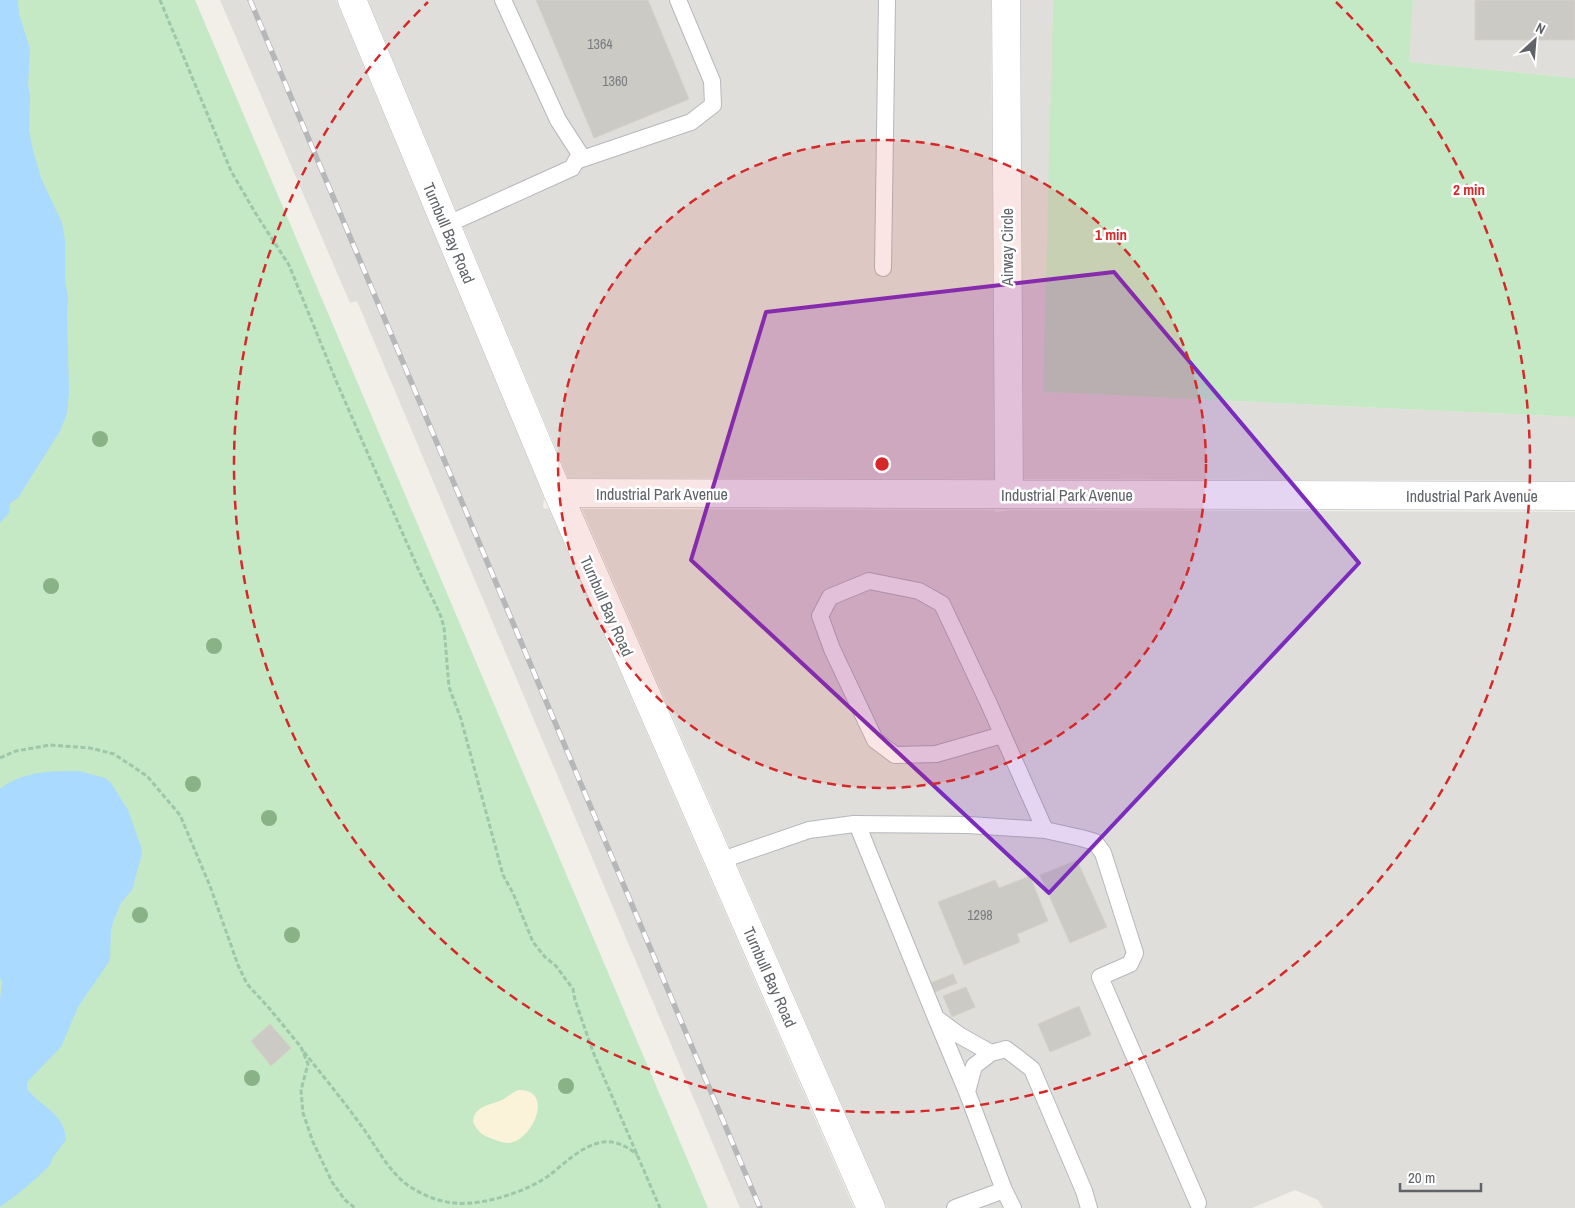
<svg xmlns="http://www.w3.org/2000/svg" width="1575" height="1208" font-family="'Archivo Narrow',sans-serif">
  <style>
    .industrial { fill: #e0deda }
    .green { fill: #c5e8c5 }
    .sand { fill: #fbf3d9 }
    .water { fill: #aadaff }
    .building { fill: #cccac5; stroke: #d6d1c6 }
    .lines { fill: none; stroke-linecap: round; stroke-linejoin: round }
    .service-casing { stroke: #b5b8bc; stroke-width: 18 }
    .minor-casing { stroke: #b5b8bc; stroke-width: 29 }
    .tertiary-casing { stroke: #b5b8bc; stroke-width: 29 }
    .path { stroke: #9cc7a9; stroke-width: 3; stroke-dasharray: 5 2.5; stroke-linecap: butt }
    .service { stroke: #fff; stroke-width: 16 }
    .minor { stroke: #fff; stroke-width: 28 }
    .tertiary { stroke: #fff; stroke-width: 28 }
    .rail-casing { stroke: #b6b7b8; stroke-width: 5.5 }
    .rail { stroke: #fff; stroke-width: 4; stroke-dasharray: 11; stroke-linecap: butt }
    .tree { fill: #89b387 }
    .marked { fill: #7b2cbf; fill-opacity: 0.2; stroke: #7b2cbf; stroke-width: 4; stroke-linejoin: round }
    .ring { fill: none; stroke: #d62828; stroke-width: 2.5; stroke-dasharray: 9 6 }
    .labels { text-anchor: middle; stroke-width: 5; stroke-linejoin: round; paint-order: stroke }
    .number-label { font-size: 14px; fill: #7a7d7f }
    .street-label { font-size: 16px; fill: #5f6368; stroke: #fff }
    .centre { fill: #d62828; stroke: #fff; stroke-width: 2.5 }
    .ring-label { font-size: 15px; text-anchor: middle; font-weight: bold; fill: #d62828; stroke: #fff; stroke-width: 5; stroke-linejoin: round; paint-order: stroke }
  </style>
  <rect width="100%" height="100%" fill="#f1efe8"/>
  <path class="industrial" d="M220 0H336L544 497 543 508 549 509 854 1208H740L357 301 350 303Z
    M368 0H991L995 479 568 478Z
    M1020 0H1053L1044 392 1575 417V481L1023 479Z
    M1413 0H1575V78L1408 62Z
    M582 509 995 510 996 512 1009 510 1575 512V1208H1323L1318 1200 1295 1190 1252 1208H887Z"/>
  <path class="green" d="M0 0H195L708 1208H0Z
    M1053 0H1413L1409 62 1575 78V417L1043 392Z"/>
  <path class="sand" d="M518 1090C556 1089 532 1142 508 1143 503 1143 498 1141 493 1139 483 1136 478 1132 473 1122 474 1105 492 1105 504 1099 509 1096 513 1092 518 1090Z"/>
  <path class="water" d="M0 0H18L19 14 30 49 28 85 30 96 29 130 32 146 41 178 62 223 65 241V280L68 297 67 314 69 392 67 413 60 431 18 498 10 503 9 513 0 523Z
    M79 771 105 778 111 783 128 810 141 847 142 854 132 890 121 903 114 919 111 930 110 957 108 963 78 1007 61 1047 27 1082V1089C43 1109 64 1112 66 1140L53 1157 50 1165 40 1175 19 1193 0 1207V999L2 982 0 978V789C23 771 51 771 79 771Z"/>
  <path class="building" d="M536 0H648L689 99 594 138Z
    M1475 0H1575V40H1475Z
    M1077 860 1107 927 1070 943 1040 875Z
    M1030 876 1048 921 1017 934 1020 942 964 965 938 902 995 880 999 888Z
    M953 974 957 983 935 992 931 983Z
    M966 987 975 1007 952 1017 943 996Z
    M1079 1006 1091 1035 1050 1052 1038 1024Z
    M270 1024 291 1048 271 1066 251 1041Z"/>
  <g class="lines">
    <defs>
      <path id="service" d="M576 161 691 122 713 105 712 81 678 0
        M446 225 572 168 580 154 558 120 503 0
        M883 268 887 0
        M1002 735 936 754 895 755 875 740 832 649 820 616 830 597 869 581 919 591 942 604 989 704 1045 830
        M857 824 936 1018
        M719 861 809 830 854 824 969 825 1045 830 1081 838 1095 842 1103 853 1135 953 1130 964 1100 977 1198 1203
        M967 1092 936 1018 959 1035 991 1053
        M955 1208 1004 1190
        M1013 1208 1004 1190 967 1092 974 1066 991 1053 1006 1049 1032 1069 1084 1191 1089 1208"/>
      <path id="minor" d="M1006 0 1009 494
        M558 493 1575 496"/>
      <path id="tertiary" d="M352 0 558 493 871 1208"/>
    </defs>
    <use href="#service" class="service-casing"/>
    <use href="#minor" class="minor-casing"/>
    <use href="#tertiary" class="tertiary-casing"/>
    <path class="path" d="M160 0 231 171 256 214 289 265 337 383 420 573 440 614 444 627 449 687 461 719 503 875 513 893 533 942 545 957 556 966 573 989 575 1000 593 1052 660 1208
      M0 758 16 751 50 745 90 748 114 754 147 776 180 815 210 886 238 965 247 984 269 1008 301 1047 308 1064 301 1090 303 1113 313 1142 332 1182 345 1200 355 1208
      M304 1052C323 1076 342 1099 360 1124 376 1145 389 1174 412 1188 425 1196 440 1202 455 1203 483 1206 529 1191 551 1174 566 1162 583 1145 603 1142 615 1140 629 1147 637 1155"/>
    <use href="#service" class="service"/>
    <use href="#minor" class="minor"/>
    <use href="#tertiary" class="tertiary"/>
    <defs>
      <path id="rail" d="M250 0 760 1208"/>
    </defs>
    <use href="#rail" class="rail-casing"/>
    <use href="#rail" class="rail"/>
  </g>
  <g class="tree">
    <circle cx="100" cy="439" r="8"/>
    <circle cx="51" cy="586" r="8"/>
    <circle cx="214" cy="646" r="8"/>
    <circle cx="193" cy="784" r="8"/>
    <circle cx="269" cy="818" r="8"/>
    <circle cx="140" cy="915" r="8"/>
    <circle cx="292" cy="935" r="8"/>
    <circle cx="252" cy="1078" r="8"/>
    <circle cx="566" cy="1086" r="8"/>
  </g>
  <path class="marked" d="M1114 272 1359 563 1049 893 691 560 766 312Z"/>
  <circle cx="882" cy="464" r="324" fill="#d62828" fill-opacity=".12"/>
  <g class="ring">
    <circle cx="882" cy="464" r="324"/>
    <path d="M1336 2A648 648 0 1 1 428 2"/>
  </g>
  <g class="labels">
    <g class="number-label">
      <text x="600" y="49">1364</text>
      <text x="615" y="86">1360</text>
      <text x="980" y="920">1298</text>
    </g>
    <g class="street-label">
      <text transform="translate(449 233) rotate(67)" y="6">Turnbull Bay Road</text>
      <text transform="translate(1007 247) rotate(-90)" y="6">Airway Circle</text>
      <text x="662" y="500">Industrial Park Avenue</text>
      <text x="1067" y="501">Industrial Park Avenue</text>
      <text x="1472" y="502">Industrial Park Avenue</text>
      <text transform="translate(607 606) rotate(66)" y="6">Turnbull Bay Road</text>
      <text transform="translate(770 977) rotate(66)" y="6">Turnbull Bay Road</text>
    </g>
  </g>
  <circle cx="882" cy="464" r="8" class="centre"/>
  <g class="ring-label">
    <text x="1469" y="195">2 min</text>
    <text x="1111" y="240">1 min</text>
  </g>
  <g transform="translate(1535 40) rotate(26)" stroke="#ffffff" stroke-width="4" paint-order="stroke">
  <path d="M0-4L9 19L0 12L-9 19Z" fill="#5f6368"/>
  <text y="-8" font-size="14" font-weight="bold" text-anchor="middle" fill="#5f6368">N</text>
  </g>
  <path d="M1400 1183v8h81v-8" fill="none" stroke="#5f6368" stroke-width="2.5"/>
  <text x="1408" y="1183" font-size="15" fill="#5f6368" stroke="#ffffff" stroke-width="4" paint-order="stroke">20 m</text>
</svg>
